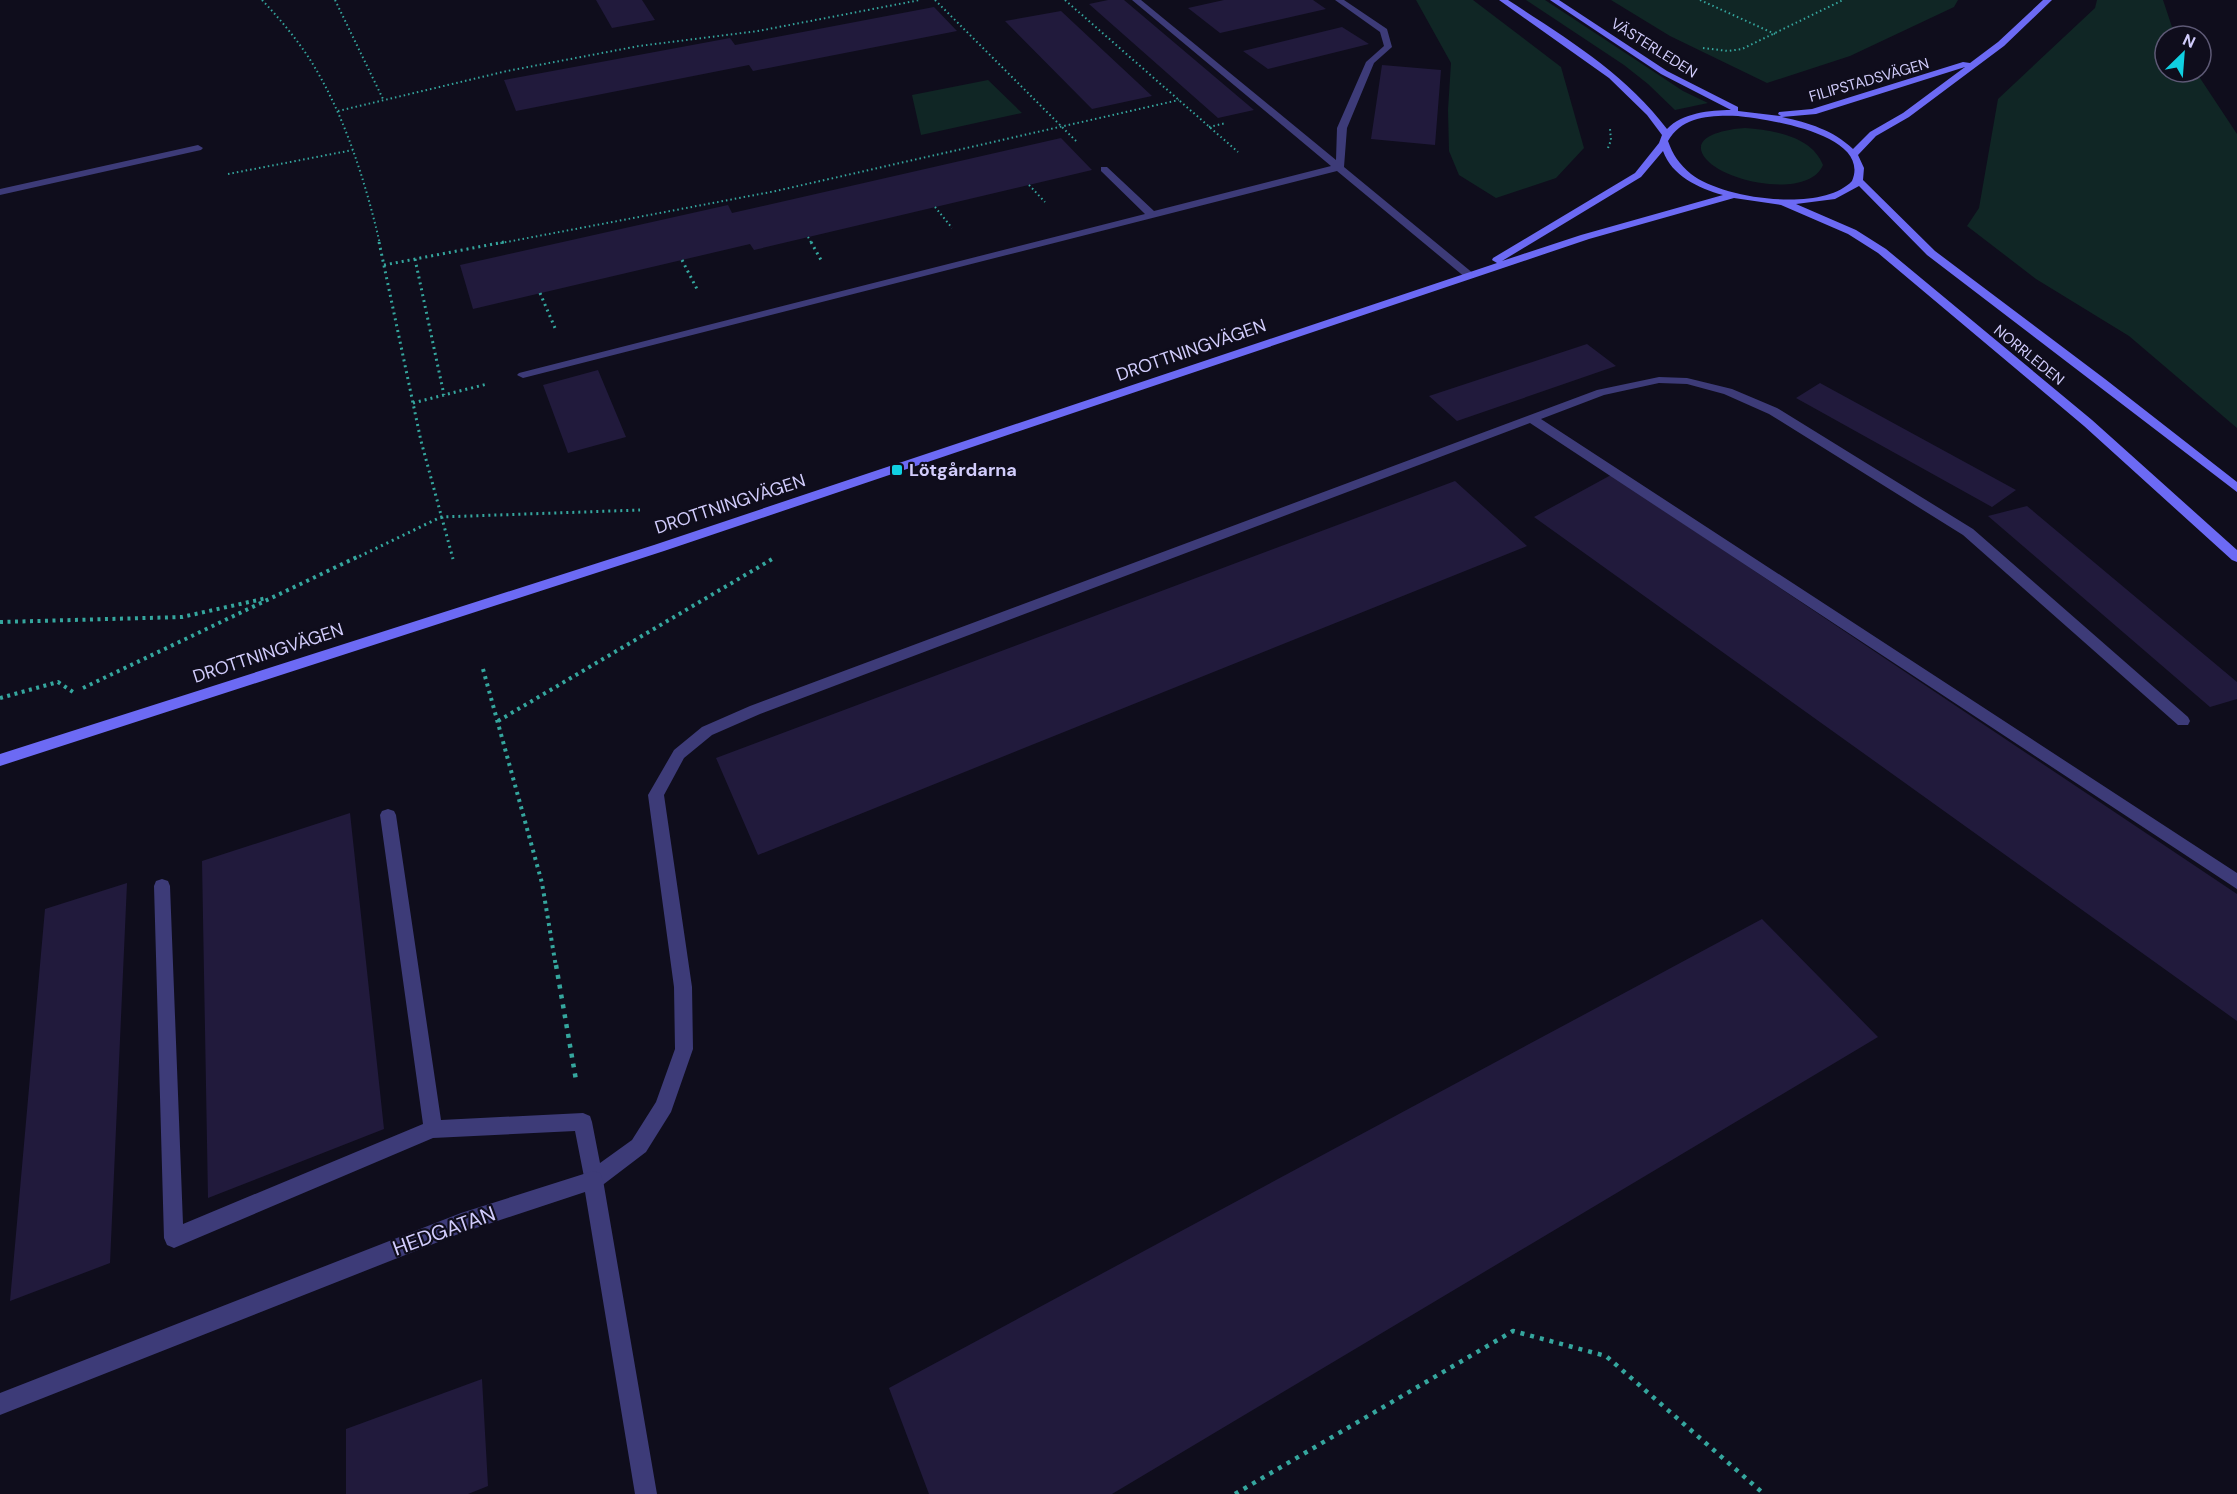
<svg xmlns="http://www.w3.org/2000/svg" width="2237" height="1494" font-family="'DM Sans',sans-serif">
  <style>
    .green { fill: #102625 }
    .building { fill: #211a3c }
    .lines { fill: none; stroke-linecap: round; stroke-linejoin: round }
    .path-far3 { stroke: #35a69e; stroke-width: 2; stroke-dasharray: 1.5 3; stroke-linecap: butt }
    .path-far2 { stroke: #35a69e; stroke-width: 3; stroke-dasharray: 2 4; stroke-linecap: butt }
    .path-far1 { stroke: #35a69e; stroke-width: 4; stroke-dasharray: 3 4.5; stroke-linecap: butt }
    .path { stroke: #35a69e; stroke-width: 4.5; stroke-dasharray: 4 6; stroke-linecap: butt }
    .lane { fill: #3d3b78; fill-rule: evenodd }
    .street { fill: #3d3b78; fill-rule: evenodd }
    .secondary { fill: #6c6af4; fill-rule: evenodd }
    .poi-dot { fill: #10d0e2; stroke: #0f0d1c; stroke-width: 2 }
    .labels { text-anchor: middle; stroke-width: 4.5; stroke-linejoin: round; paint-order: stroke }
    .far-street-label { font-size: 15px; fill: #d1ccfb; stroke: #0f0d1c }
    .street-label { font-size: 18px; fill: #d1ccfb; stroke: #0f0d1c }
    .poi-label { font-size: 18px; font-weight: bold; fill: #d1ccfb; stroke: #0f0d1c; text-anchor: start }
    .near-street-label { font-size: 21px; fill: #d1ccfb; stroke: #0f0d1c }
  </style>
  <rect width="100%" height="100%" fill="#0f0d1c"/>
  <path class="green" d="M1416 0H1473L1561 67 1584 148 1556 178 1496 198 1459 175 1449 151 1448 110 1451 63Z
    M1526 0H1545L1683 91 1708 103 1675 110 1648 84 1624 65Z
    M1611 0H1958L1954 7 1850 56 1767 83 1670 36Z
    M2097 0H2163L2175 36H2165V72H2196L2237 134V428L2129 336 2036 279 1967 226 1979 208 1998 99 2095 8Z
    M988 80 1022 113 921 135 912 95Z
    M1745 128C1773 130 1812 136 1823 165 1809 199 1726 183 1706 159 1686 135 1730 129 1745 128Z"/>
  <path class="building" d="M596 0H642L655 20 612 28Z
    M1108 0H1124L1254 110 1218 118 1089 4Z
    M1224 0H1313L1326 9 1220 33 1188 8Z
    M934 7 957 31 753 71 749 65 516 111 504 80 730 38 735 45Z
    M1061 11 1152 96 1092 109 1005 21Z
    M1342 27 1369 44 1268 69 1243 51Z
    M1382 65 1441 70 1435 145 1371 139Z
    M1061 138 1092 170 754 250 750 244 473 309 460 265 728 205 732 213Z
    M1587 344 1616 366 1457 421 1429 396Z
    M598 370 626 437 568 453 543 385Z
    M1820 383 2016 490 1992 507 1796 398Z
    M1611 475 2237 894V1021L1534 517Z
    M1455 481 1527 546 758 855 716 758Z
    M2027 506 2237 682V699L2210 707 1988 516Z
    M350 813 384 1129 208 1198 202 861Z
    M127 883 110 1263 10 1301 45 909Z
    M1762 919 1878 1037 1112 1494H929L889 1388Z
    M482 1379 488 1486 468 1494H346V1429Z"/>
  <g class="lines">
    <path class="path-far3" d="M262 0C279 18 295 37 309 58 344 113 365 180 380 244
      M335 0 383 99
      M935 0 1078 143
      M1065 0 1238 152
      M1700 0 1775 34
      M1703 48 1728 51 1742 49 1843 0
      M338 111 507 71 639 46 758 31 920 0
      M1209 127 1226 123
      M1608 148 1611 140 1610 129
      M228 174 353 150
      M1029 185 1045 202
      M935 207 952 228
      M808 237 812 244
      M496 244 776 191 1179 100"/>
    <path class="path-far2" d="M379 242 421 441 453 559
      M811 242 821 260
      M415 259 444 395
      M682 260 698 291
      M384 265 504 242
      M540 293 555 328
      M413 403 487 384
      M354 559 441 517 640 510"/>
    <path class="path-far1" d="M0 622 182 617 267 598
      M483 669 542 883 556 967
      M83 688 357 557
      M0 698 58 682 73 692
      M498 721 774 558"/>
    <path class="path" d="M556 965 576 1080
      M1235 1494 1513 1331 1606 1356 1764 1494"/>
    <path class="lane" d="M1132 0H1141L1336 160 1337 128 1366 62 1384 46 1380 32 1335 0H1344L1387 29 1392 47 1374 63 1347 128 1344 167 1474 274V278H1466L1337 171 527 377 523 378 517 375 519 373 1145 214 1101 171V167H1107L1154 211 1331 166Z
      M198 145 203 148 201 150 0 195V189Z
      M1659 377 1687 378 1732 389 1777 408 1973 529 2188 717 2190 721 2188 725H2178L1963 535 1769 414 1724 394 1687 384 1659 383 1604 395 1541 419 2237 873V889L1530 423 760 714 712 735 684 758 664 795 692 987 693 1049 671 1112 646 1152 600 1187 593 1189 586 1187 575 1131 433 1138 174 1248 167 1245 164 1238 154 886 156 881 162 879 168 881 170 886 183 1224 423 1124 380 815 382 811 388 809 394 811 396 815 441 1120 583 1113 590 1116 592 1122 600 1163 632 1140 656 1102 675 1049 674 987 648 795 674 750 702 727 750 706 1597 390Z"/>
    <path class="street" d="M593 1171 600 1173 603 1180 657 1494H635L585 1192 461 1233 0 1415V1393L461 1213Z"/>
    <path class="secondary" d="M1499 0H1508C1566 38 1625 73 1667 129 1682 113 1710 110 1731 110L1661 74 1550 0H1559L1667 71 1738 107V111L1781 116 1778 114 1779 112 1812 109 1963 62 1970 63 1998 42 2043 0H2052L2004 46 1909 117 1876 136 1858 155 1864 168 1863 180 1935 251 2105 379 2237 482V492L1927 255 1859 186 1835 199 1796 204 1856 230 1886 249 2092 420 2237 550V562L2232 560 2084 426 1878 253 1848 234 1781 205 1734 198 1589 239 664 551 0 766V754L654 545 1497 263 1492 260 1493 258 1635 173 1659 143 1662 135 1647 115 1609 78ZM1965 67 1903 113 1870 132 1853 149C1833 130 1809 123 1782 117L1816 114ZM1738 116C1766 119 1872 134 1852 181 1822 213 1723 199 1691 174 1679 164 1673 155 1668 141 1682 116 1712 115 1738 116ZM1663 151C1672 176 1698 188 1723 195L1581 235 1502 261 1641 177Z"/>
  </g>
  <rect class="poi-dot" x="891" y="464" width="12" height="12" rx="3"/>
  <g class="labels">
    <g class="far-street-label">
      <text transform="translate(1654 48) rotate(32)" y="5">VÄSTERLEDEN</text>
      <text transform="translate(1869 80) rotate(-16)" y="5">FILIPSTADSVÄGEN</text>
      <text transform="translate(2029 355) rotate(39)" y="5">NORRLEDEN</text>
    </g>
    <g class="street-label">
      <text transform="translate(1191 350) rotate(-19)" y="6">DROTTNINGVÄGEN</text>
      <text transform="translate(730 504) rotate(-18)" y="6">DROTTNINGVÄGEN</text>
      <text transform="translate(268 653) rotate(-18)" y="6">DROTTNINGVÄGEN</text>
    </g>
    <g class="poi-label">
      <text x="909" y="476">Lötgårdarna</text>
    </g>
    <g class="near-street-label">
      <text transform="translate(444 1231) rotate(-20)" y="7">HEDGATAN</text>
    </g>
  </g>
  <g transform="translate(2183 54) rotate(25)"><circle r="28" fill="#0f0d1c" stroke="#5d5975" stroke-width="1.5"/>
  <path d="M0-4.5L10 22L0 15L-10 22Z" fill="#10d0e2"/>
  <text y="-9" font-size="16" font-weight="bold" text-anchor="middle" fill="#d1ccfb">N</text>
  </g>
</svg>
